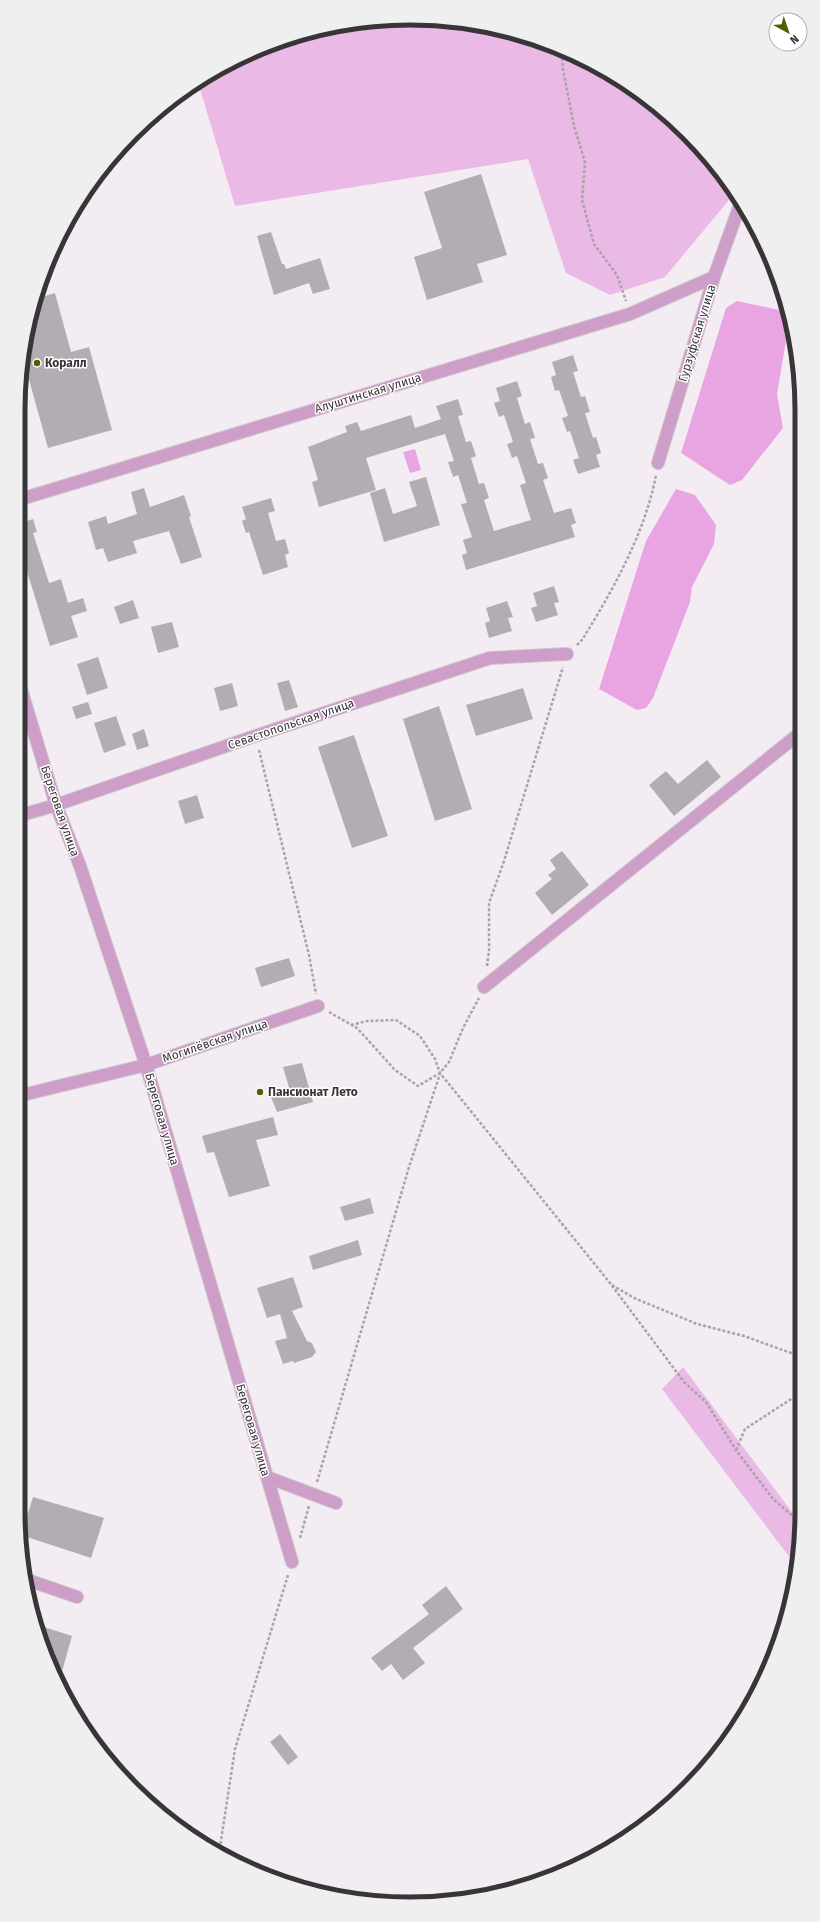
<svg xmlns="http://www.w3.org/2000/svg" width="820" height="1922" font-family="'Fira Sans',sans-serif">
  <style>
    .green { fill: #ebb9e5 }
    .water { fill: #e9a5e2 }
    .building { fill: #b4acb3 }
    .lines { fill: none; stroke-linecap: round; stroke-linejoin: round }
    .minor-casing { stroke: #cec7ce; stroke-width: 14 }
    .path { stroke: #a9a3a8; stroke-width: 2.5; stroke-dasharray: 3 2; stroke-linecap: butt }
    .minor { stroke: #cd9fc8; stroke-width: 12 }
    .poi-dot { fill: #4f5f02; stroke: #fff; stroke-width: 1.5 }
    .labels { text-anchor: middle; stroke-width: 3; stroke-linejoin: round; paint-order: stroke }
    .street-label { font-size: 12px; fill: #383538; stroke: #fff }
    .poi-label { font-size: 12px; font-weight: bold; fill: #383538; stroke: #fff; text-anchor: start }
    .rim { fill: none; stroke: #383538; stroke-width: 5 }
  </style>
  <rect width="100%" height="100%" fill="#f4ecf3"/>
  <path class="green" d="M385 19 461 21 536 39 648 99 721 171 734 194 665 277 610 295 566 273 528 159 235 206 198 82 237 58 309 31Z
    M683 1367 801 1524 797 1567 662 1389Z"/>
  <path class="water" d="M737 301 784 311 789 323 777 394 783 428 742 480 730 485 681 453 726 308Z
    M415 449 421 470 410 473 403 452Z
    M676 489 695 495 716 525 714 544 692 587 690 602 653 698 646 708 637 710 599 689 646 541Z"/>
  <path class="building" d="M481 174 507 255 477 264 483 282 427 300 414 257 442 248 424 192Z
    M271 232 282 264H284L286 269 320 258 330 289 313 294 309 283 274 295 257 236Z
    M55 293 71 352 89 347 112 430 48 448 23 358 25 334 35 299Z
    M573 355 578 371 573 372 581 397 585 396 590 412 585 413 593 438 596 437 601 453 596 455 600 467 578 474 573 460 579 458 570 431 567 432 562 418 568 416 559 390 555 391 551 377 556 375 552 362Z
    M517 381 522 396 517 398 525 424 530 422 535 438 530 439 538 464 543 463 548 478 543 480 554 513 571 508 576 523 571 525 575 537 466 570 462 555 467 553 463 540 472 537 461 504 467 503 458 475 453 477 448 462 454 461 445 434 366 458 376 490 319 507 312 482 318 480 308 447 347 432 345 426 357 422 361 431 411 415 415 428 441 419 436 406 458 399 463 415 458 416 466 442 471 441 476 456 471 458 479 484 484 483 489 498 484 500 494 531 531 520 520 485 526 483 517 456 512 458 507 444 513 442 504 415 499 417 494 403 500 401 496 388Z
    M426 477 440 525 384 542 370 493 385 488 393 514 417 506 409 482Z
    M144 488 150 507 184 495 191 516 189 517 202 557 181 564 169 531 133 541 137 553 108 562 103 548 96 550 88 522 106 516 108 524 137 514 131 492Z
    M271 498 275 511 268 513 276 541 285 539 289 553 285 555 288 567 263 575 249 532 246 533 242 521 246 519 242 507Z
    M33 519 37 532 33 533 49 583 61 579 68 603 83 598 87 611 71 616 78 637 50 646 18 542V524Z
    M554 586 559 602 554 603 558 615 536 622 531 608 537 606 533 593Z
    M133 600 139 618 120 624 114 607Z
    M507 601 513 617 508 618 512 631 489 638 485 623 490 621 486 608Z
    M172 622 179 647 158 653 151 627Z
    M98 657 108 688 87 695 77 664Z
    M289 680 298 707 285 711 277 683Z
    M232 683 238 706 220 711 214 688Z
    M523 688 533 719 476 736 466 705Z
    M88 702 92 714 76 719 72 707Z
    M439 706 472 809 435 821 403 719Z
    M116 716 126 745 104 753 94 723Z
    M144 729 149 746 137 750 132 734Z
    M354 735 388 836 352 848 318 747Z
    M707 760 721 777 674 816 649 785 666 771 678 784Z
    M197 795 204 818 185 824 178 801Z
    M562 851 589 885 552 915 535 893 552 879 548 875 556 869 550 860Z
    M289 958 295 976 261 987 255 968Z
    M302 1063 313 1102 277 1112 271 1097 290 1091 283 1067Z
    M273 1117 278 1135 256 1140 270 1186 229 1197 214 1152 207 1153 202 1136Z
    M370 1198 374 1213 345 1221 340 1207Z
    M358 1240 362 1255 313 1270 309 1256Z
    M293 1277 303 1307 292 1311 307 1341 312 1343 316 1352 312 1357 294 1363 293 1361 283 1364 275 1341 287 1338 280 1314 267 1318 257 1288Z
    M33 1497 104 1518 91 1558 21 1535Z
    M446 1586 463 1609 413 1648 425 1663 403 1680 391 1664 382 1671 371 1658 429 1614 422 1605Z
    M35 1624 72 1636 59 1682 39 1638Z
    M280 1734 298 1757 288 1765 270 1742Z"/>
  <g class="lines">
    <defs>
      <path id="minor" d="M658 463 714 277 740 205
        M18 500 630 314 714 277
        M18 679 56 805 80 866 146 1065 292 1562
        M18 816 56 805 255 736 490 658 567 654
        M484 987 800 733
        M18 1096 146 1065 318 1006
        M267 1477 336 1503
        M25 1579 77 1597"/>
    </defs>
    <use href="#minor" class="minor-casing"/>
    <path class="path" d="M562 53 563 69 574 126 585 162 582 200 594 244 617 275 626 301
      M577 645 582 640C613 590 645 533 656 475
      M259 750 309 955 316 994
      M487 966 489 951V903L504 861 563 667
      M329 1012 357 1028 395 1070 418 1086 440 1073 449 1062 463 1028 479 998
      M351 1025 367 1021 396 1020 420 1036 435 1059 440 1073 610 1283 684 1382 706 1402 736 1450 773 1499 801 1523
      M612 1285 634 1298 697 1324 744 1336 802 1357
      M736 1450 745 1429 802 1392
      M317 1482 409 1167 440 1074
      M300 1538 309 1506
      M220 1854V1847L235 1749 288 1575"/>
    <use href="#minor" class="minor"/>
  </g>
  <g class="poi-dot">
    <circle cx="37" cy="363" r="4"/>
    <circle cx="260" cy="1092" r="4"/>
  </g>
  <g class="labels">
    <g class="street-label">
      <text transform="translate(697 333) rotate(-73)" y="4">Гурзуфская улица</text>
      <text transform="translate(368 393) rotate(-17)" y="4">Алуштинская улица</text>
      <text transform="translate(291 724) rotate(-19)" y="4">Севастопольская улица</text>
      <text transform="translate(60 811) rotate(71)" y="4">Береговая улица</text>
      <text transform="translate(215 1041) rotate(-19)" y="4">Могилёвская улица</text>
      <text transform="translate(162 1119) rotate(74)" y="4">Береговая улица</text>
      <text transform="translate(253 1430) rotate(74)" y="4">Береговая улица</text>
    </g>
    <g class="poi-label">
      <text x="45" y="367">Коралл</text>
      <text x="268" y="1096">Пансионат Лето</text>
    </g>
  </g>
  <path d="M0 0H820V1922H0ZM410 25H410A385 385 0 0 1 795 410V1512A385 385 0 0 1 410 1897H410A385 385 0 0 1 25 1512V410A385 385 0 0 1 410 25Z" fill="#efefef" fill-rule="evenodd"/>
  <path class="rim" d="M410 25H410A385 385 0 0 1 795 410V1512A385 385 0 0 1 410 1897H410A385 385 0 0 1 25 1512V410A385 385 0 0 1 410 25Z"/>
  <g transform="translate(788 32) rotate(140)"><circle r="19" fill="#ffffff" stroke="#afaeaf"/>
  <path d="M0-3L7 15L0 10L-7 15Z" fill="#4f5f02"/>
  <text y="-6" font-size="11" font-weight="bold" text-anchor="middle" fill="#383538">N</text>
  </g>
</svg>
